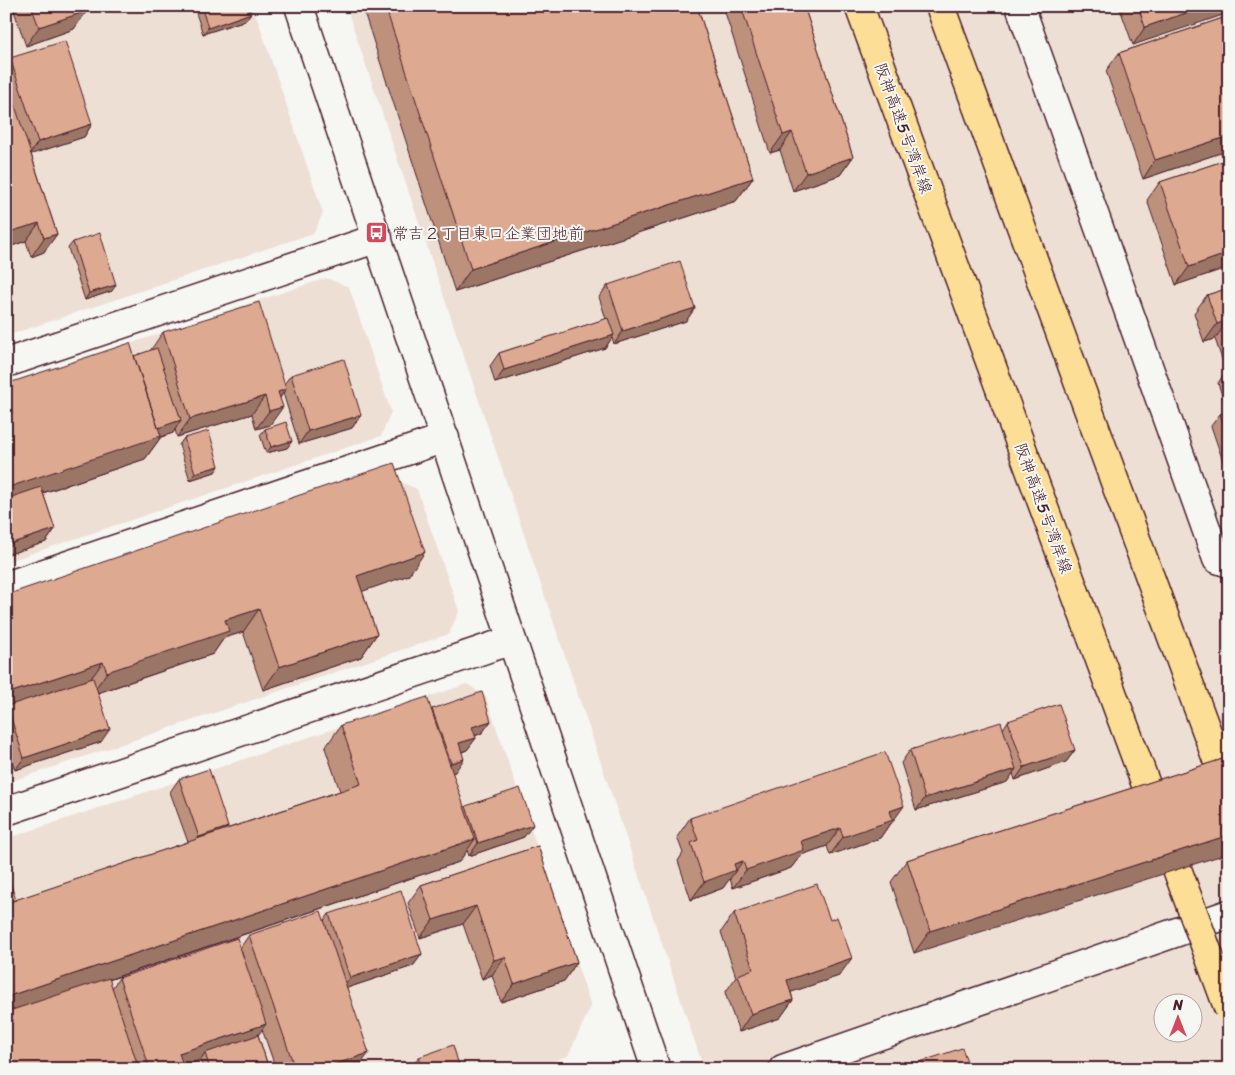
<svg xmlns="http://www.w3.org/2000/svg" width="1235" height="1075" font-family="Sriracha,'Klee One',sans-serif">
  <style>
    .built { fill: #eedfd5; fill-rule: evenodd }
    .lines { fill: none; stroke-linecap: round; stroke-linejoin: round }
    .minor-casing { stroke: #4a1f2b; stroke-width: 31 }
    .highway-casing { stroke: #4a1f2b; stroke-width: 31 }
    .minor { stroke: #f6f6f2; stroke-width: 28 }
    .highway { stroke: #fcde96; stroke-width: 28 }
    .highway-bridge-casing { stroke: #4a1f2b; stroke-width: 31; stroke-linecap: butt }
    .highway-bridge { stroke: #fcde96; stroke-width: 28 }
    .wall { fill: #be917d; stroke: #4a1f2b }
    .shaded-wall { fill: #9b7666; stroke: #4a1f2b }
    .building { fill: #dda991; stroke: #4a1f2b }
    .labels { text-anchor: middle; stroke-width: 4; stroke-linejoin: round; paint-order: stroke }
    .street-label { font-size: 16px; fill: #4a1f2b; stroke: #f6f6f2 }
    .poi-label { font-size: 16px; fill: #4a1f2b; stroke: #f6f6f2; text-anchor: start }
  </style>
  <rect width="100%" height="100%" fill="#f6f6f2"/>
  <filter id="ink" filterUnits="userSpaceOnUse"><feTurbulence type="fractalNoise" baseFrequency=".02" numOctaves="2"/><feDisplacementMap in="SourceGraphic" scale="10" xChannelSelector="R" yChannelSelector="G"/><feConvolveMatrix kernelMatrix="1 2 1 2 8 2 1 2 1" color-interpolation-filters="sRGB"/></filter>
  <g filter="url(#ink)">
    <path class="built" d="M6 6H253L323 213 314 233 6 336Z
      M346 6H1229V1069H704ZM1162 1002H1192V1032H1162Z
      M326 278 349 287 391 412 381 436 6 562V385Z
      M391 478 417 489 459 611 449 634 6 783V607Z
      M467 684 486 697 591 1006 568 1056 530 1069H6V839Z"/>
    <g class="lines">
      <defs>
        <path id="minor" d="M299 6 656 1069
          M1020 6 1217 559 1229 563
          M6 363 378 238
          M6 586 445 438
          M6 811 512 640
          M783 1069 1229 914"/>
        <path id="highway" d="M940 6 1229 792"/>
      </defs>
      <use href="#minor" class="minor-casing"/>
      <use href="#highway" class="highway-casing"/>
      <use href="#minor" class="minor"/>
      <use href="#highway" class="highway"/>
      <defs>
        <path id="highway-bridge" d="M859 6 1229 1010"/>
      </defs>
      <use href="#highway-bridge" class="highway-bridge-casing"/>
      <use href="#highway-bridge" class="highway-bridge"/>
    </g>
    <path class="wall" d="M6 6H86L74 29 26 46 14 11 6 13Z
      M198 6H248L246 20 203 34 195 10Z
      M362 6H697L753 178 736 201 455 292Z
      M723 6H804L853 157 840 175 793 191 780 150 770 153Z
      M1119 6H1229L1133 45Z
      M1229 16V150L1143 179 1106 71 1119 53Z
      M10 58 92 124 84 137 31 154 57 234 44 252 31 257 26 241 6 248V64Z
      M1229 159V267L1176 285 1147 200 1160 182Z
      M73 242 112 291 85 300 68 248Z
      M608 285 695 308 686 321 614 344 612 338 605 348 495 383 490 366 499 353 606 319 599 297Z
      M1229 288V407L1226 408 1218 383 1226 371 1215 339 1204 342 1194 313 1207 295Z
      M163 332 284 384 291 375 361 415 352 428 299 444 283 393 280 398 270 425 256 429 252 414 177 437 175 429 173 433 161 437 145 459 43 493 55 529 46 542 6 555V384L134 356 150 351Z
      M1229 411V479L1211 426 1220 414Z
      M265 429 292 441 287 448 266 453 260 435Z
      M184 438 219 466 215 472 190 480 179 445Z
      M409 575 362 591 377 634 361 657 263 690 243 632 224 638 213 654 98 693 101 742 15 770 6 743V595Z
      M432 709 491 721 482 733 475 736 476 738 467 750 462 752 455 772H452L464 808 466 806 524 837 469 856 467 850 459 862 109 980 112 988 119 978 240 948 249 935 324 921 329 914 422 954 413 966 347 988 357 1069H276L262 1029 258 1035 269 1069H203L200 1060 183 1066 184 1069H6L16 900 188 842 170 792 179 779 226 829 340 791 325 748 341 725 431 710Z
      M1008 721 1075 750 1066 762 1015 780 1013 773 1007 782 916 810 901 763 910 750 1003 729Z
      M1229 757 914 953 891 882 907 860Z
      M690 818 891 824 889 825 880 838 830 855 827 846 801 855 791 868 733 888 730 879H729L723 888 691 900 678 861 683 853 677 837Z
      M538 846 577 962 564 981 501 1002 492 975 482 979 463 924 420 938 408 903 421 885Z
      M734 913 839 976 791 992 793 1000 780 1018 739 1032 725 993 736 977 721 932Z
      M419 1057 460 1069H416L414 1063Z"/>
    <path class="shaded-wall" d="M6 6H17L14 11 6 13Z
      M1206 6H1229V13L1133 45 1145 27Z
      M87 11 74 29 26 46 39 27Z
      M251 13 246 20 203 34 208 28Z
      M92 124 84 137 29 155 38 142Z
      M792 132 780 150 770 153 783 135Z
      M1229 136V150L1143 179 1155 160Z
      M853 157 840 175 793 191 806 173Z
      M753 178 736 201 455 292 471 269Z
      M39 223 26 241 6 248V233Z
      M57 234 44 252 31 257 44 238Z
      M1229 253V267L1176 285 1189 267Z
      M116 285 112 291 85 300 89 293Z
      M695 308 686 321 614 344 623 331Z
      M1228 320 1215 339 1204 342 1217 324Z
      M614 335 605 348 495 383 504 370Z
      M286 389 273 408 278 392Z
      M265 396 252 414 177 437 190 419Z
      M283 407 270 425 256 429 269 411Z
      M361 415 352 428 299 444 308 431Z
      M181 420 173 433 161 437 145 459 6 505V488L151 430Z
      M292 441 287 448 266 453 271 447Z
      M219 466 215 472 190 480 195 473Z
      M55 529 46 542 6 555V545Z
      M425 552 409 575 341 599 357 576Z
      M259 609 243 632 224 638 213 654 91 695 107 672 225 620Z
      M377 634 361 657 263 690 279 667Z
      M103 662 87 684 7 706 6 707V694Z
      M491 721 482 733 463 740 472 727Z
      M110 729 101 742 15 770 24 758Z
      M476 738 467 750 450 756 459 743Z
      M1075 750 1066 762 1015 780 1024 767Z
      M464 759 455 772 442 776 451 763Z
      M1016 769 1007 782 916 810 925 798Z
      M904 806 891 824 889 825 880 838 830 855 843 837 890 811Z
      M533 825 524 837 469 856 478 843Z
      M228 827 219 839 190 850 199 837Z
      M840 828 827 846 801 855 791 868 733 888 746 870 801 841Z
      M1229 835V853L914 953 930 931Z
      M475 839 459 862 6 1014V997Z
      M743 861 723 888 691 900 704 882 734 864Z
      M476 906 463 924 420 938 433 920Z
      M422 954 413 966 341 990 350 978Z
      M505 957 492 975 482 979 494 960Z
      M852 958 839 976 774 998 787 980Z
      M577 962 564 981 501 1002 514 984Z
      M793 1000 780 1018 739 1032 751 1014Z
      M266 1024 253 1042 205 1053 200 1060 174 1069 179 1053Z
      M369 1053 357 1069H321Z"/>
    <path class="building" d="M31 6H86L87 11 39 27Z
      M201 6H248L251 13 208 28Z
      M385 6H697L753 178 471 269Z
      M741 6H804L853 157 806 173 792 132 783 135Z
      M1138 6H1206L1145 27Z
      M1229 16V136L1155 160 1119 53Z
      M65 41 92 124 38 142 10 58Z
      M6 78 57 234 44 238 39 223 6 233Z
      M1229 159V253L1189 267 1160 182Z
      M100 233 116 285 89 293 73 242Z
      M680 261 695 308 623 331 608 285Z
      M1229 288V323L1228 320 1217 324 1207 295Z
      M259 302 286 389 278 392 283 407 269 411 265 396 190 419 163 332Z
      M608 318 614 335 504 370 499 353Z
      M130 343 161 436 6 488V384Z
      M157 348 181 420 158 428 134 356Z
      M344 359 361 415 308 431 291 375Z
      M1229 411V440L1220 414Z
      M286 422 292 441 271 447 265 429Z
      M209 431 219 466 195 473 184 438Z
      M394 463 425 552 357 576 377 634 279 667 259 609 225 620 229 631 107 672 103 662 6 694V595Z
      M41 487 55 529 6 545V499Z
      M93 678 110 729 24 758 7 706Z
      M482 692 491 721 472 727 476 738 459 743 464 759 451 763 432 709Z
      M427 697 475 839 6 997V903L361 784 341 725Z
      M1059 704 1075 750 1024 767 1008 721Z
      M1001 722 1016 769 925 798 910 750Z
      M885 752 904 806 890 811 893 820 843 837 840 828 801 841 804 850 746 870 743 861 734 864 736 870 704 882 691 843 698 840 690 818Z
      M1229 757V835L930 931 907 860Z
      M209 769 228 827 199 837 179 779Z
      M520 788 533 825 478 843 466 806Z
      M538 846 577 962 514 984 505 957 494 960 476 906 433 920 421 885Z
      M6 871 16 900 6 903Z
      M817 884 830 920 837 917 852 958 787 980 793 1000 751 1014 738 975 753 969 734 913Z
      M401 890 422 954 350 978 329 914Z
      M321 911 369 1053 321 1069H295L249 935Z
      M237 938 266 1024 179 1053 184 1069H150L119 978Z
      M109 978 139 1069H6V1012Z
      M258 1035 269 1069H210L205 1053Z
      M453 1045 460 1069H423L419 1057Z
      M962 1048 970 1069H899Z"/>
  </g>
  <defs>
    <symbol id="bus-square" viewBox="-11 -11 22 22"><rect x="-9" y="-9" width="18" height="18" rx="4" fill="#d1495b" stroke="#f6f6f2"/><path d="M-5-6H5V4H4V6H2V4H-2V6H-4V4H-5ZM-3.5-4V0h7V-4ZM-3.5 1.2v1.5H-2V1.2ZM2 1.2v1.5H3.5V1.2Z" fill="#fff"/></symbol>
  </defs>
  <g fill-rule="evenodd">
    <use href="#bus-square" x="364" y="220" width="25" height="25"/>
  </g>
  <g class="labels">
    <g class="street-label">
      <text transform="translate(904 128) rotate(70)" y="6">阪神高速5号湾岸線</text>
      <text transform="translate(1044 508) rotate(70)" y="6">阪神高速5号湾岸線</text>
    </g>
    <g class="poi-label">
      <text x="392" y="239">常吉２丁目東口企業団地前</text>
    </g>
  </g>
  <rect width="1235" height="1075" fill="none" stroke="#f6f6f2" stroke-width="25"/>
  <rect x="12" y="12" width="1210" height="1050" fill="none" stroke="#4a1f2b" stroke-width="2" filter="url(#ink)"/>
  <g transform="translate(1178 1018)"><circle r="24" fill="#f6f6f2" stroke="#b1a0a2"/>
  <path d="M0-4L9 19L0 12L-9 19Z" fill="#d1495b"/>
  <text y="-8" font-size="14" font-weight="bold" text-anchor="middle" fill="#4a1f2b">N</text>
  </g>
</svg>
